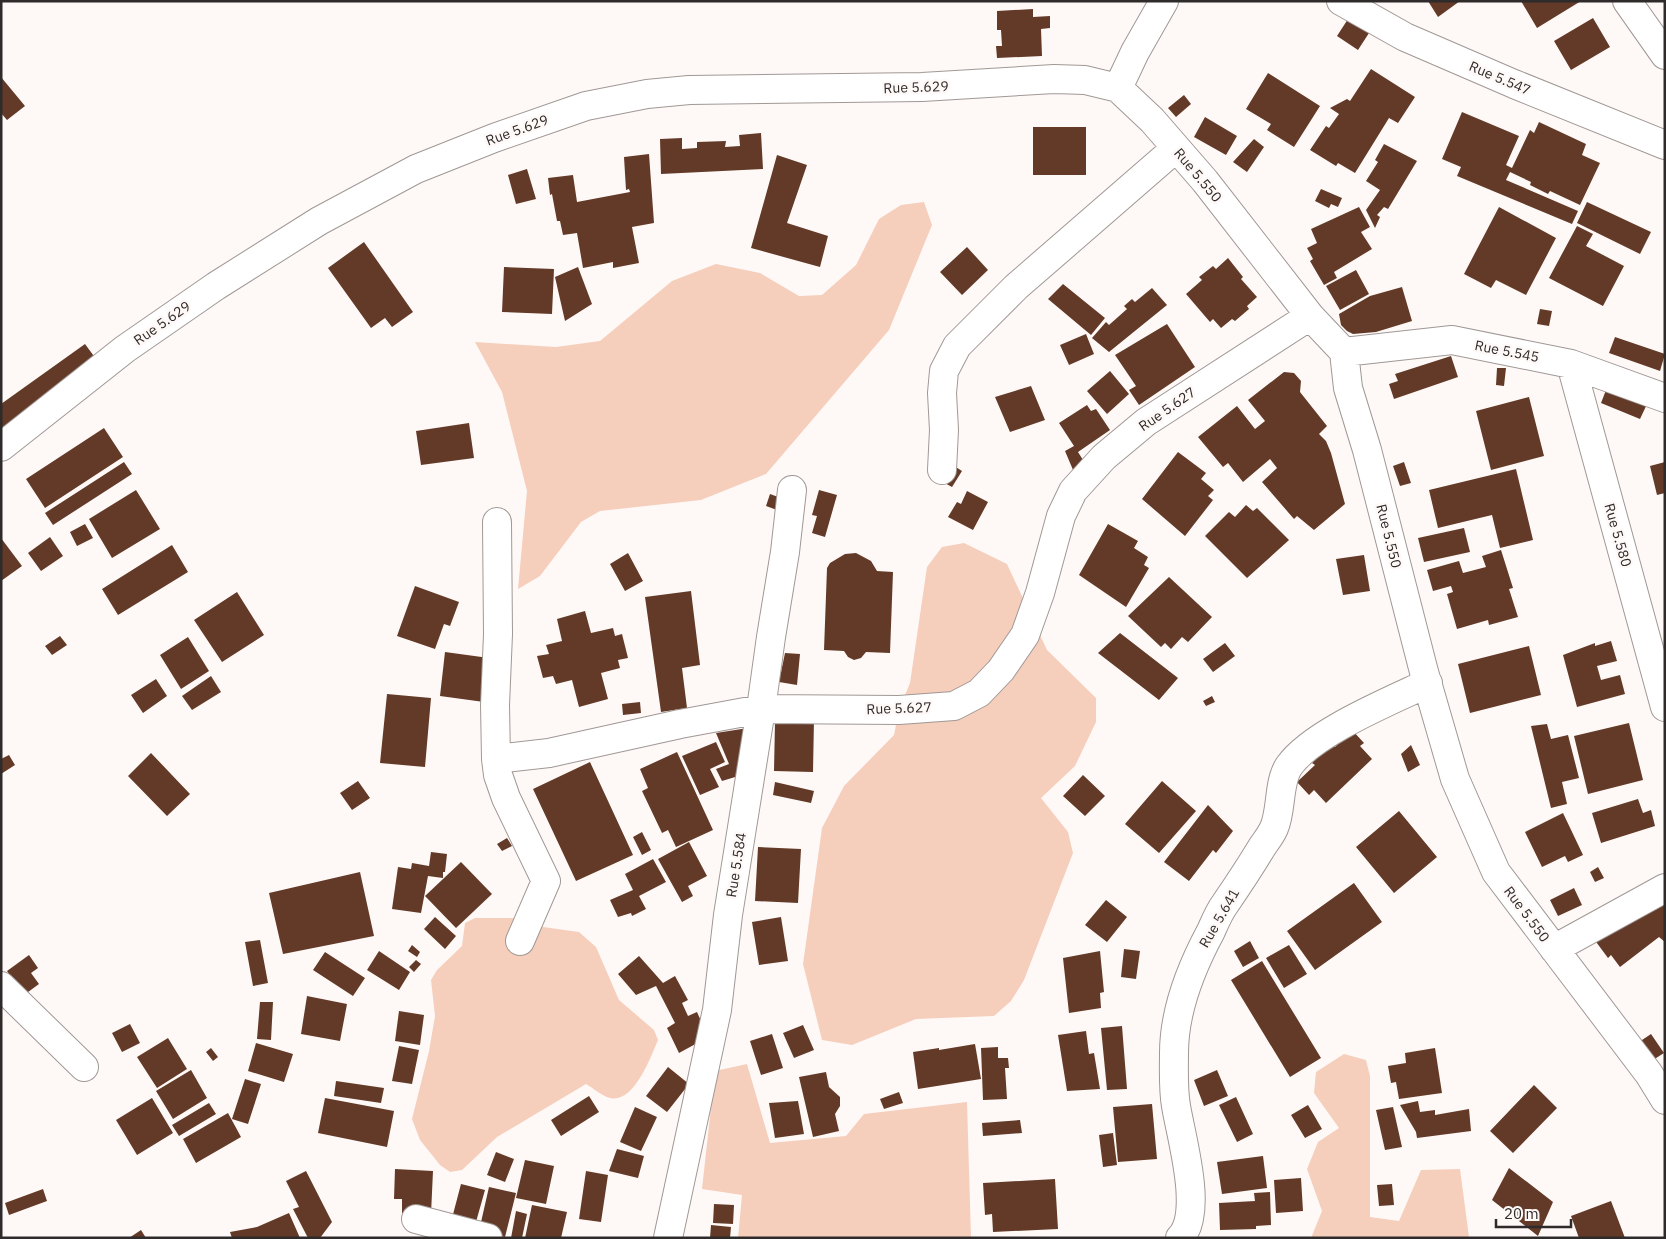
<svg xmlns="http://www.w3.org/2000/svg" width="1666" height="1239" font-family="'IBM Plex Sans',sans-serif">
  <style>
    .green { fill: #f6cebc }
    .building { fill: #633a27 }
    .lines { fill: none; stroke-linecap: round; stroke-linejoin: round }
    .minor-casing { stroke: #a09895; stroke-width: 30 }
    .minor { stroke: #fff; stroke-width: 28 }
    .labels { text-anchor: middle; stroke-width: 5; stroke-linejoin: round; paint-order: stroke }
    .street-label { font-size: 14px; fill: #2e2b2a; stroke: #fef9f7 }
  </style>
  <rect width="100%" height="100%" fill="#fef9f7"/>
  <path class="green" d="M924 202 932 225 889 330 766 474 701 500 600 511 581 522 540 576 518 589 527 491 502 392 475 342 556 347 600 341 672 281 716 264 760 273 799 296 822 295 856 265 879 219 901 205Z
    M964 543 1007 564 1047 650 1096 698V722L1075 766 1041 798 1068 832 1073 853 1024 980 1011 1001 994 1016 916 1019 852 1045 822 1040 803 964 822 828 844 786 894 735 899 710 910 683 927 567 942 547Z
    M475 918H521L543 927 579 932 596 947 619 1000 654 1030 658 1040C651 1056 634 1104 610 1098 602 1096 593 1088 586 1084L497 1137 462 1170 450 1172 440 1165 420 1140 412 1119 429 1051 435 1016 431 980 437 970 462 946 465 923Z
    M1344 1054 1366 1060 1370 1076V1217L1399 1221 1421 1170 1460 1169 1469 1237 1472 1238H1311L1322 1211 1307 1169 1318 1142 1339 1128 1314 1093 1316 1072Z
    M747 1064 770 1143 846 1136 864 1114 967 1102 971 1238H738L742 1195 702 1189 715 1071Z"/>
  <path class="building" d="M1428 1H1460L1438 17Z
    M1521 1H1581L1537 28Z
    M1033 9V17L1050 16V28L1041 29 1042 56 997 58 996 46H1002L1001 30H997V11Z
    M1593 18 1610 47 1571 70 1554 41Z
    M1348 19 1369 33 1358 50 1337 36Z
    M1371 69 1415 97 1398 123 1389 118 1355 173 1338 163 1336 166 1310 150 1326 126 1329 128 1339 114 1330 108 1347 99 1350 101Z
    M1268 73 1320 106 1294 147 1267 130 1271 124 1246 109Z
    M1 77 25 106 7 120 1 113Z
    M1184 95 1191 104 1176 117 1168 108Z
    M1462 112 1519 136 1506 165 1512 168 1530 130 1534 133 1539 122 1586 144 1582 155 1600 163 1580 205 1550 191 1548 194 1530 185 1531 182 1510 172 1506 180 1578 211 1572 224 1457 176 1461 167 1442 159Z
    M1205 117 1237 136 1226 155 1194 137Z
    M1033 127H1086V175H1033Z
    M761 133 763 169 661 174 660 139 682 138V149L697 148V142L726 141 725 147 740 146 739 135Z
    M1254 139 1264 147 1247 172 1233 162Z
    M1384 144 1417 161 1388 209 1384 207 1377 215 1380 217 1375 228 1366 210 1380 190 1366 181 1378 162 1375 160Z
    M649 154 654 223 632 227 639 263 613 268V262L583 268 577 233 563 235 560 221H557L552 194 550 195 548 178 573 175 577 202 630 192 629 189 626 190 624 157Z
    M777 155 807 165 787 223 828 236 820 267 751 248Z
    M527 169 536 199 516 204 508 175Z
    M1321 189 1342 198 1338 207 1331 204 1329 208 1315 201Z
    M1587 202 1651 232 1640 254 1577 223Z
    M1359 207 1370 227 1361 232 1372 249 1334 272 1337 278 1324 285 1310 261 1313 259 1307 248 1317 243 1311 229Z
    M1499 207 1556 238 1526 295 1496 280 1491 288 1464 274Z
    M1577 226 1593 234 1586 246 1624 266 1603 306 1549 278Z
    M364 242 413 312 392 327 385 318 371 328 328 268Z
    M967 247 988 270 962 295 940 272Z
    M1228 258 1243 277 1241 279 1257 297 1247 306 1249 309 1235 321 1232 319 1221 328 1213 319 1210 322 1186 294 1202 280 1199 277 1213 266 1216 269Z
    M504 267 554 269 552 314 502 312Z
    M578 267 592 304 565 321 555 277Z
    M1356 270 1369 294 1340 310 1326 286Z
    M1063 284 1105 318 1091 335 1048 299Z
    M1402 287 1412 321 1376 332 1353 334 1347 331 1341 325 1339 314 1370 296Z
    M1152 288 1167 305 1109 352 1092 338 1106 322 1109 325 1127 309 1124 306 1132 299 1135 302Z
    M1540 309 1552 311 1549 326 1537 324Z
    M1167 324 1195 367 1139 405 1129 390 1136 386 1115 355Z
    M1086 334 1094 354 1069 365 1060 345Z
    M1615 337 1665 354 1660 371 1609 353Z
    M85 344 99 363 1 433V404Z
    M1451 356 1458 377 1394 399 1389 384 1398 381 1395 374Z
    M1497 368H1506L1504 386 1496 385Z
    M1110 371 1129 394 1107 414 1087 391Z
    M1284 372 1294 373 1301 381 1300 392 1327 426 1319 434 1326 441 1331 453 1345 504 1314 530 1297 516 1294 519 1262 482 1277 468 1270 459 1243 482 1228 463 1223 467 1198 437 1237 406 1255 429 1265 421 1248 400Z
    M1608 385 1648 402 1640 419 1601 403Z
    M1031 386 1045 420 1010 432 995 397Z
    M1529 397 1544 456 1491 470 1476 411Z
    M1087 405 1091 411 1096 409 1110 430 1078 452 1083 460 1087 457 1076 477 1065 451 1074 446 1059 423Z
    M469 423 474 458 421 465 416 431Z
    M104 428 123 457 45 508 26 479Z
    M1178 452 1206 473 1201 479 1214 490 1208 496 1213 500 1185 536 1142 499Z
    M124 462 132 474 53 525 45 513Z
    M1404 462 1411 483 1400 486 1393 466Z
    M1665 462V493L1657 495 1650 466Z
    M951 464 962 471 952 487 941 481Z
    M1516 469 1533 540 1500 548 1492 515 1438 528 1429 490Z
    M136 490 160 529 112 558 89 519Z
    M819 490 837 495 825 537 812 533 817 516 812 515Z
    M967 491 988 502 973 530 948 517 957 502 961 504Z
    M770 494 792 502 788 514 766 506Z
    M1246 505 1253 511 1257 508 1289 540 1247 578 1205 536 1229 512 1235 517Z
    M85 524 93 538 77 546 70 532Z
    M1108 524 1138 541 1134 548 1148 557 1144 565 1149 568 1126 607 1079 575Z
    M1464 528 1470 552 1424 562 1418 538Z
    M50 537 63 556 41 571 28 553Z
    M1 538 22 566 1 581Z
    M172 545 188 572 118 615 102 589Z
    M1501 550 1513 588 1509 589 1518 617 1489 625 1488 620 1457 629 1447 594 1453 592 1451 586 1433 591 1427 570 1459 561 1463 573 1486 567 1482 556Z
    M628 553 643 581 625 591 610 564Z
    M856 553 871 561 877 571 893 572 890 653 866 652 861 658 854 660 848 657 844 651 824 650 827 568 830 563 845 554Z
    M1364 555 1370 591 1343 595 1336 559Z
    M1169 577 1212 617 1188 642 1182 637 1171 649 1165 643 1161 647 1128 616Z
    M415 586 459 602 450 626 444 624 435 649 397 636Z
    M691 591 700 665 682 668 687 708 661 712 645 597Z
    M237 592 264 635 222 662 194 620Z
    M585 611 591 633 613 628 615 636 622 634 628 658 618 660 620 668 601 673 608 699 579 707 572 680 556 684 553 676 543 678 537 656 549 654 546 645 562 641 557 619Z
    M1120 633 1178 678 1159 700 1098 653Z
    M60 636 67 645 52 655 45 646Z
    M188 637 209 671 181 689 160 655Z
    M1611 641 1617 661 1597 666 1601 680 1620 675 1625 694 1577 707 1563 655 1595 643V646Z
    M1225 643 1235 656 1213 672 1203 659Z
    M1529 646 1541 695 1470 713 1458 664Z
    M445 652 489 658 484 702 440 696Z
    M785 653 800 654 797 685 779 682Z
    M211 676 221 692 192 710 182 696Z
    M156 679 167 696 143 713 131 695Z
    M387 694 431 698 425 767 380 763Z
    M1212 696 1215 702 1206 706 1203 701Z
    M640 702 641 713 623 715 622 704Z
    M814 719 813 772 774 771 775 722Z
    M1629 723 1643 780 1588 794 1574 736Z
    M1547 724 1551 739 1568 735 1579 778 1562 782 1567 804 1551 808 1531 726Z
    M748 728 745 774 722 781 716 769 729 764 716 733Z
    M1352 730 1364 743 1360 746 1372 759 1326 803 1314 790 1309 795 1297 782 1315 765 1312 763 1332 744 1335 747Z
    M716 742 725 762 710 769 719 787 700 795 682 756Z
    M1411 745 1420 765 1408 772 1401 754Z
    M677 752 713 830 676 847 668 830 662 833 642 791 648 788 640 769Z
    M151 753 190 794 167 816 128 776Z
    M9 755 15 765 1 774V759Z
    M590 762 633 855 576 881 533 789Z
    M1083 775 1105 796 1085 816 1063 796Z
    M358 781 370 798 352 810 340 793Z
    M1162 781 1196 811 1159 853 1125 824Z
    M775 782 814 791 811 803 773 795Z
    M1638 799 1643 813 1651 810 1655 826 1601 843 1592 813Z
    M1208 805 1233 831 1216 853 1213 850 1189 881 1164 862Z
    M1399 811 1437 857 1394 893 1356 847Z
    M1563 813 1583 855 1568 862 1565 856 1542 867 1525 832Z
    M642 832 651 850 642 855 633 837Z
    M507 838 512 846 502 851 497 844Z
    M689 842 707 876 688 886 693 896 682 902 658 859Z
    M758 847 801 849 798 903 755 901Z
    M431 852 447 854 445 872H443V878L428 876 421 913 392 909 398 867 411 869 412 863 429 866Z
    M653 859 666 882 639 896 646 909 632 916 631 913 618 917 610 900 633 890 625 874Z
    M461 862 492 894 456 928 425 896Z
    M1598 867 1604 878 1595 882 1590 872Z
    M360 872 374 936 283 954 269 893Z
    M1354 883 1382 922 1315 970 1287 931Z
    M1574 888 1582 905 1558 916 1550 900Z
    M1665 896V942L1659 937 1620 967 1611 955 1608 958 1588 931Z
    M1106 900 1127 917 1107 942 1085 925Z
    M435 917 456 936 445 949 424 929Z
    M781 917 788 961 759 965 752 922Z
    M260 940 268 983 253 986 245 942Z
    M1250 941 1259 958 1243 967 1234 951Z
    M412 945 420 952 417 957 408 951Z
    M1289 945 1307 974 1284 988 1266 958Z
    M1124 949 1140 951 1136 979 1121 977Z
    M379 951 410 972 399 990 367 970Z
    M1100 951 1104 992 1100 993 1101 1008 1069 1013 1063 958Z
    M325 952 365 978 353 996 313 970Z
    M29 955 38 968 31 973 39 984 24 995 7 971Z
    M639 956 663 983 675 976 688 1000 682 1003 688 1016 697 1012 706 1032 701 1041 679 1053 667 1028 675 1023 656 986 636 995 618 974Z
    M416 960 421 964 414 972 409 967Z
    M1262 961 1321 1058 1290 1077 1231 980Z
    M307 996 347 1004 340 1041 301 1034Z
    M260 1002H273L271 1040 257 1039Z
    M399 1011 424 1015 420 1045 395 1041Z
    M130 1024 140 1043 122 1052 112 1033Z
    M803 1025 814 1050 794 1058 783 1033Z
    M1122 1026 1127 1089 1107 1090 1101 1028Z
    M1086 1031 1089 1054 1094 1053 1100 1089 1067 1091 1058 1035Z
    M772 1034 783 1068 761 1075 750 1041Z
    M1651 1034 1664 1053 1653 1060 1636 1044Z
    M168 1038 187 1069 157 1088 137 1057Z
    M256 1043 293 1054 284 1082 248 1071Z
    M975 1044 981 1079 918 1089 913 1052 939 1048V1050Z
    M399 1046 419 1050 412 1084 392 1081Z
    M998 1047V1058H1008L1009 1068H1005L1007 1099 983 1100 981 1048Z
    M211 1048 218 1057 213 1061 206 1052Z
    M1435 1048 1442 1093 1399 1099 1396 1082 1391 1083 1388 1066 1406 1063 1405 1053Z
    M668 1067 689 1084 667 1112 646 1096Z
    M191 1070 207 1098 173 1119 156 1091Z
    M1217 1070 1228 1096 1204 1106 1194 1080Z
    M826 1072 829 1087 840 1097V1106L835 1114 839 1131 813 1137 799 1077Z
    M245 1079 261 1084 248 1124 232 1119Z
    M336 1081 384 1088 381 1103 334 1096Z
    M1534 1085 1557 1108 1513 1153 1490 1131Z
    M899 1092 903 1103 884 1109 880 1099Z
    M589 1096 599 1112 561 1136 551 1120Z
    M1236 1097 1253 1134 1237 1142 1219 1105Z
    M152 1098 173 1133 137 1155 116 1120Z
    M325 1098 394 1111 387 1147 318 1133Z
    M798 1101 804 1134 775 1138 769 1103Z
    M1418 1101 1420 1112 1435 1110V1115L1469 1109 1471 1131 1417 1138 1416 1132 1400 1105Z
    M209 1103 216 1114 179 1136 172 1125Z
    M1152 1104 1157 1159 1118 1162 1113 1107Z
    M1308 1105 1322 1129 1305 1138 1291 1115Z
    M635 1107 657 1117 641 1151 620 1142Z
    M1393 1107 1402 1147 1385 1150 1376 1110Z
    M228 1113 241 1137 196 1163 183 1139Z
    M1020 1120 1022 1133 983 1136 982 1123Z
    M1113 1133 1117 1165 1103 1167 1099 1135Z
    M617 1149 644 1156 638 1178 609 1171Z
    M496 1152 514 1159 505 1182 487 1175Z
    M1263 1156 1267 1188 1222 1194 1217 1162Z
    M525 1160 554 1166 546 1204 516 1198Z
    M1509 1168 1553 1202 1538 1236 1492 1200Z
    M395 1169 433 1171 431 1214 402 1213V1199H394Z
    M306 1171 332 1222 320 1238H308L293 1209 299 1207 286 1181Z
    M586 1171 608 1175 601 1222 579 1219Z
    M1301 1178 1303 1211 1276 1213 1274 1180Z
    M1055 1179 1058 1229 993 1232 992 1214 985 1215 983 1183Z
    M461 1184 485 1190 474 1229 451 1222Z
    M1392 1184 1394 1205 1379 1206 1377 1185Z
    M489 1187 516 1193 505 1237 479 1231Z
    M43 1189 47 1201 9 1215 5 1203Z
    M1270 1192 1271 1225 1256 1226V1229L1220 1230 1219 1203 1255 1201 1254 1193Z
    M1611 1201 1625 1238H1579L1571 1216Z
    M714 1204 734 1205 733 1224 713 1223Z
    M532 1205 567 1212 561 1238H525Z
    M516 1211 527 1214 522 1238H511Z
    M289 1213 300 1238H232L230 1232 257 1227Z
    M711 1225 731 1227 730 1238H710Z
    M141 1230 146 1238H129Z"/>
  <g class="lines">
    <defs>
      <path id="minor" d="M1164 1 1135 52 1118 88 1152 120 1205 181 1310 316 1344 352 1348 388 1367 450 1424 672 1455 779 1496 872 1649 1074 1665 1100
        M1341 1 1405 37 1514 84 1665 145
        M1627 1 1665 55
        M1344 352 1452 340 1571 364 1665 398
        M1571 364 1665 707
        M1 447 125 349 216 286 319 221 416 169 494 138 586 106 647 94 689 90 922 87 1054 79 1085 80 1118 88
        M942 470 944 430 942 393 944 371 957 346 1016 287 1176 148
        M496 759 495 705 498 634 497 522
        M520 941 546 881 506 798 498 775 496 759 549 753 680 724 761 709 899 710 954 706 979 693 1001 670 1025 635 1040 593 1061 516 1073 491 1104 457 1146 422 1310 316
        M1554 949 1665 888
        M1 986 84 1067
        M416 1219 488 1238
        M668 1238 717 1010 728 915 761 709 771 637 785 552 792 490
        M1180 1238C1204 1213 1181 1137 1176 1106 1173 1089 1174 1070 1174 1053 1174 1010 1191 968 1211 931 1215 922 1219 912 1225 904 1238 885 1250 867 1262 847 1266 841 1271 835 1274 828 1282 810 1278 782 1289 766 1312 733 1390 701 1428 683"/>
    </defs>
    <use href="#minor" class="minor-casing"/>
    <use href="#minor" class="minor"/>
  </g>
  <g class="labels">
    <g class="street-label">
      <text transform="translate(1500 78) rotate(23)" y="5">Rue 5.547</text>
      <text transform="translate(916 87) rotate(-2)" y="5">Rue 5.629</text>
      <text transform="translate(517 130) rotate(-20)" y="5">Rue 5.629</text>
      <text transform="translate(1198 175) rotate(50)" y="5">Rue 5.550</text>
      <text transform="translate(162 323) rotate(-35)" y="5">Rue 5.629</text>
      <text transform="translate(1507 351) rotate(11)" y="5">Rue 5.545</text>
      <text transform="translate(1167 409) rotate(-35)" y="5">Rue 5.627</text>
      <text transform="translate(1618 535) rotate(74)" y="5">Rue 5.580</text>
      <text transform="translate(1389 536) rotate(76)" y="5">Rue 5.550</text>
      <text transform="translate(899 708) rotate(-2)" y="5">Rue 5.627</text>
      <text transform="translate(736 865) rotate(-81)" y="5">Rue 5.584</text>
      <text transform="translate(1527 914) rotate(53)" y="5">Rue 5.550</text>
      <text transform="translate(1219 918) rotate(-60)" y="5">Rue 5.641</text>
    </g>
  </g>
  <rect width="1666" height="1239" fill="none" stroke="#2e2b2a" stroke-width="5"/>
  <path d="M1496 1219v8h75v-8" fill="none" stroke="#2e2b2a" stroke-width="2.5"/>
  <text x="1504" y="1219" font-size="15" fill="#2e2b2a" stroke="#fef9f7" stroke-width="4" paint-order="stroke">20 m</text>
</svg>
